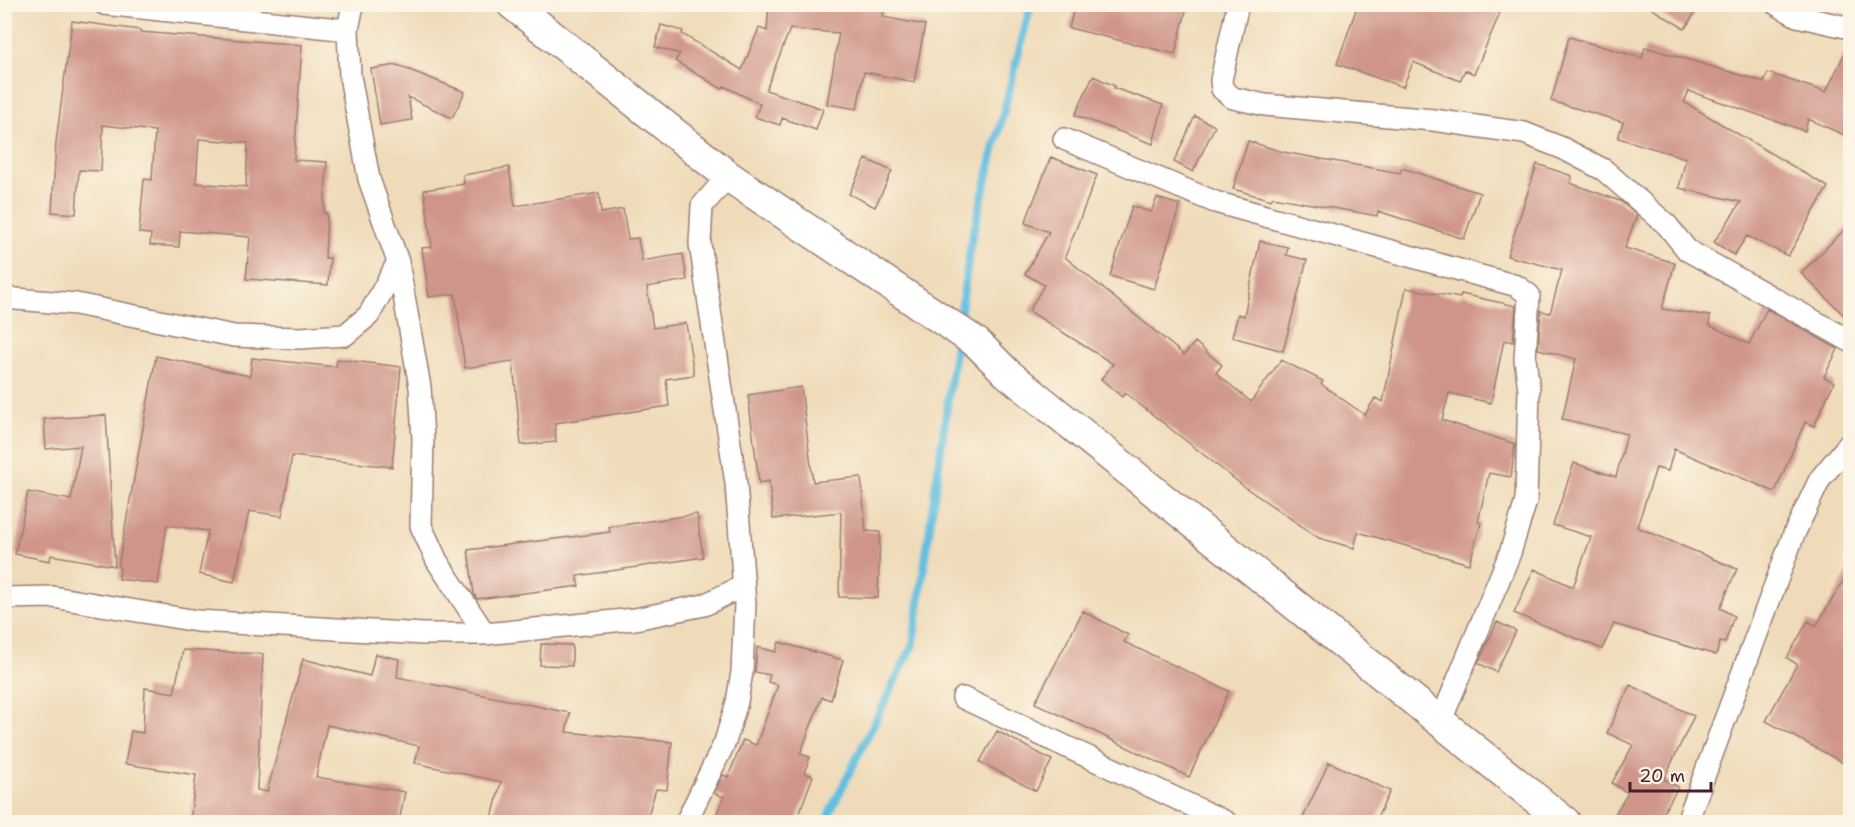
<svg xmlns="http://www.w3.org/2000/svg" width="1855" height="827" font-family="'Shantell Sans',sans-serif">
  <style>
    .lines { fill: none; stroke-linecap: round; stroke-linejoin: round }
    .stream { stroke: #62bfe0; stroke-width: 8 }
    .building { fill: #cf948a; fill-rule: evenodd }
    .street-casing { stroke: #9c7d72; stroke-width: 24 }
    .secondary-casing { stroke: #9c7d72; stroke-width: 33 }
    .street { stroke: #fff; stroke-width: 21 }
    .secondary { stroke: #fff; stroke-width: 30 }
  </style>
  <rect width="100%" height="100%" fill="#fcf5e5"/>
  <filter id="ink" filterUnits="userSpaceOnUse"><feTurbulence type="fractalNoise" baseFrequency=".0167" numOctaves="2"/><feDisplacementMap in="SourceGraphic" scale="12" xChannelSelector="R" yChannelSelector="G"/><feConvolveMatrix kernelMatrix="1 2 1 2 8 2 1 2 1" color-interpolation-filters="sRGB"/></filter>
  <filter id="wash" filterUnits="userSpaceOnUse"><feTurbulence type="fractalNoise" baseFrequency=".008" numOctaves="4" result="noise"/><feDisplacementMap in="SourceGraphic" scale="24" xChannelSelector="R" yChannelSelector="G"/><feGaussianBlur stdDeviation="1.35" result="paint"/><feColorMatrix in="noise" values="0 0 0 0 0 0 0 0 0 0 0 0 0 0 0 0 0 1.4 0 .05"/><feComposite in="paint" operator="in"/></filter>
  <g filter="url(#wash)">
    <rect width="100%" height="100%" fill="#efdbb9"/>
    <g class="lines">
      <path class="stream" d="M959 324 971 241 1031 4
        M825 822 913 645 957 337"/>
    </g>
    <g id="blocks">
      <path class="building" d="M769 4H885L883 17 925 25 914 82 864 72 857 109 827 104 839 33 790 29 766 90 823 109 816 130 782 118 780 125 755 117 760 104 724 86 722 89 675 61 680 54 655 47 661 25 683 31 682 34 742 70 759 28 767 31Z
        M1075 4H1175L1187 7 1175 54 1069 28Z
        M1358 4H1496L1493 10 1500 13 1474 74 1465 70 1460 81 1413 62 1403 87 1337 64Z
        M1644 4H1700L1685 29Z
        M72 21 141 30 140 32 302 45 294 160 327 162 324 213H327L325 258H330L328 285 246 279 250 237 180 231 179 247 150 245 151 234 139 233 144 179 152 180 155 131 103 125 101 171 79 170 76 214 52 212 56 142ZM199 139 248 143 246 187 196 183Z
        M1569 37 1642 58 1645 47 1764 82 1768 73 1826 92 1851 40V138L1808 119 1805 131 1689 91 1684 102 1828 187 1788 256 1747 236 1734 255 1714 242 1741 202 1679 188 1686 158 1618 138 1623 122 1551 101Z
        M397 65 465 92 452 118 408 97 412 120 380 125 371 69Z
        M1093 76 1115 86 1114 88 1163 105 1153 144 1075 115Z
        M1195 116 1215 126 1193 172 1174 162Z
        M1248 141 1283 152 1400 173 1402 168 1480 193 1464 239 1378 211 1377 216 1273 197 1271 200 1233 189Z
        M1051 157 1097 175 1065 257 1184 355 1195 342 1222 365 1216 373 1251 402 1281 360 1323 381 1321 384 1365 415 1375 398 1383 402 1406 288 1460 298 1461 294 1516 306 1513 342 1504 340 1491 403 1449 393 1442 420 1515 444 1511 477 1489 473 1478 522 1481 523 1469 564 1358 532 1354 548 1319 538 1246 488 1125 393 1122 397 1101 379 1113 364 1029 311 1044 285 1025 274 1049 232 1025 223Z
        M866 159 892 171 875 207 849 194Z
        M1537 164 1572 176 1570 183 1620 201 1637 215 1625 248 1675 263 1662 309 1710 316 1709 325 1749 344 1767 309 1838 349 1824 377 1834 382 1814 426 1805 422 1775 492 1674 449 1668 471 1656 468 1637 527 1737 569 1720 608 1734 616 1725 643 1720 642 1716 655 1614 624 1602 649 1514 613 1534 569 1573 587 1591 537 1553 525 1574 463 1616 477 1627 434 1562 419 1576 359 1538 349 1541 311 1550 313 1562 270 1507 256Z
        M509 167 515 206 599 193 601 213 623 209 628 239 638 238 642 261 683 254 687 280 647 287 653 328 686 323 694 375 666 379 669 406 555 423 556 442 521 445 513 361 465 368 455 294 429 297 422 248 432 247 424 190 464 184 463 175Z
        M1157 198 1180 205 1154 289 1110 276 1132 206 1151 212Z
        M1851 223V322L1801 273Z
        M1260 241 1288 247 1286 255 1307 260 1283 351 1232 337 1238 314 1244 316Z
        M156 356 250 376 252 358 336 367 337 359 401 367 392 467 292 456 282 516 249 511 234 582 199 574 208 531 167 525 158 584 119 579 120 567H118Z
        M801 387 813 482 861 477 866 531 880 532 878 598 839 597 841 512 773 519 769 481 759 483 748 395Z
        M106 415 115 566 51 555 50 561 15 554 28 492 71 500 81 446 46 449 44 419Z
        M697 514 703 557 577 576 579 586 477 599 474 594 468 550 610 532 609 527Z
        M1851 568V767L1766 721 1797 664 1787 658 1808 621 1816 626Z
        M1083 611 1128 635 1124 642 1229 691 1189 777 1035 703Z
        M1497 622 1516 631 1496 672 1478 663Z
        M779 642 843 660 831 700 822 697 800 754 810 757 804 773 813 776 796 822H713L724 797 714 793 723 775 728 777 743 740 756 745 778 685 768 682 770 675 755 672 757 647 776 652Z
        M541 644 572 645V666L540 665Z
        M183 650 263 654 257 790 267 792 303 659 370 676 375 654 399 659 397 677 570 713 566 732 672 742 667 790 656 789 646 822H491L501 782 415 763 419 746 327 725 316 777 405 792 399 822H190L196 775 125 764 131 731 143 733 145 688 174 693Z
        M1630 685 1694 716 1664 779 1678 787 1658 822H1610L1628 793 1612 783 1633 745 1607 733Z
        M997 731 1052 760 1036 791 980 762Z
        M1329 762 1390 791 1375 822H1301Z"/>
    </g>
  </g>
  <g filter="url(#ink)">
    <use href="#blocks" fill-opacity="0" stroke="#9c7d72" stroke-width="1.5"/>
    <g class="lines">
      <defs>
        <path id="street" d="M104 4 348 30
          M353 4 348 30 350 76 369 179 398 262 420 387 423 439 421 526 437 561 485 634
          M1238 4 1221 80 1222 89 1233 98 1265 105 1433 120 1524 133 1562 148 1604 170 1667 225 1687 250 1850 341
          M1776 4 1797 16 1850 28
          M1064 139 1215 202 1517 286 1529 295 1525 359 1529 389 1526 501 1510 553 1440 723
          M4 298 76 304 234 336 300 338 345 335 369 315 398 262
          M4 598 53 597 197 621 424 634H485L635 619 704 605 743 586
          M963 698 1226 822
          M686 822 725 742 737 702 742 672 745 603 736 483 700 244 702 206 728 176
          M1687 822 1794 534 1820 479 1850 443"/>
        <path id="secondary" d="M512 4 728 176 977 343 1007 373 1565 822"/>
      </defs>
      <use href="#street" class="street-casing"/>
      <use href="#secondary" class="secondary-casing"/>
      <use href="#street" class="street"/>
      <use href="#secondary" class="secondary"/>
    </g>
  </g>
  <rect width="1855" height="827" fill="none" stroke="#fcf5e5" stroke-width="24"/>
  <path d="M1630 782v9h81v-9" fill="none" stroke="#4a1f2b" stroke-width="3"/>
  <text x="1639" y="782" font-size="18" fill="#4a1f2b" stroke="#fcf5e5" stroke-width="4.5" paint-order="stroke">20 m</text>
</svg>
